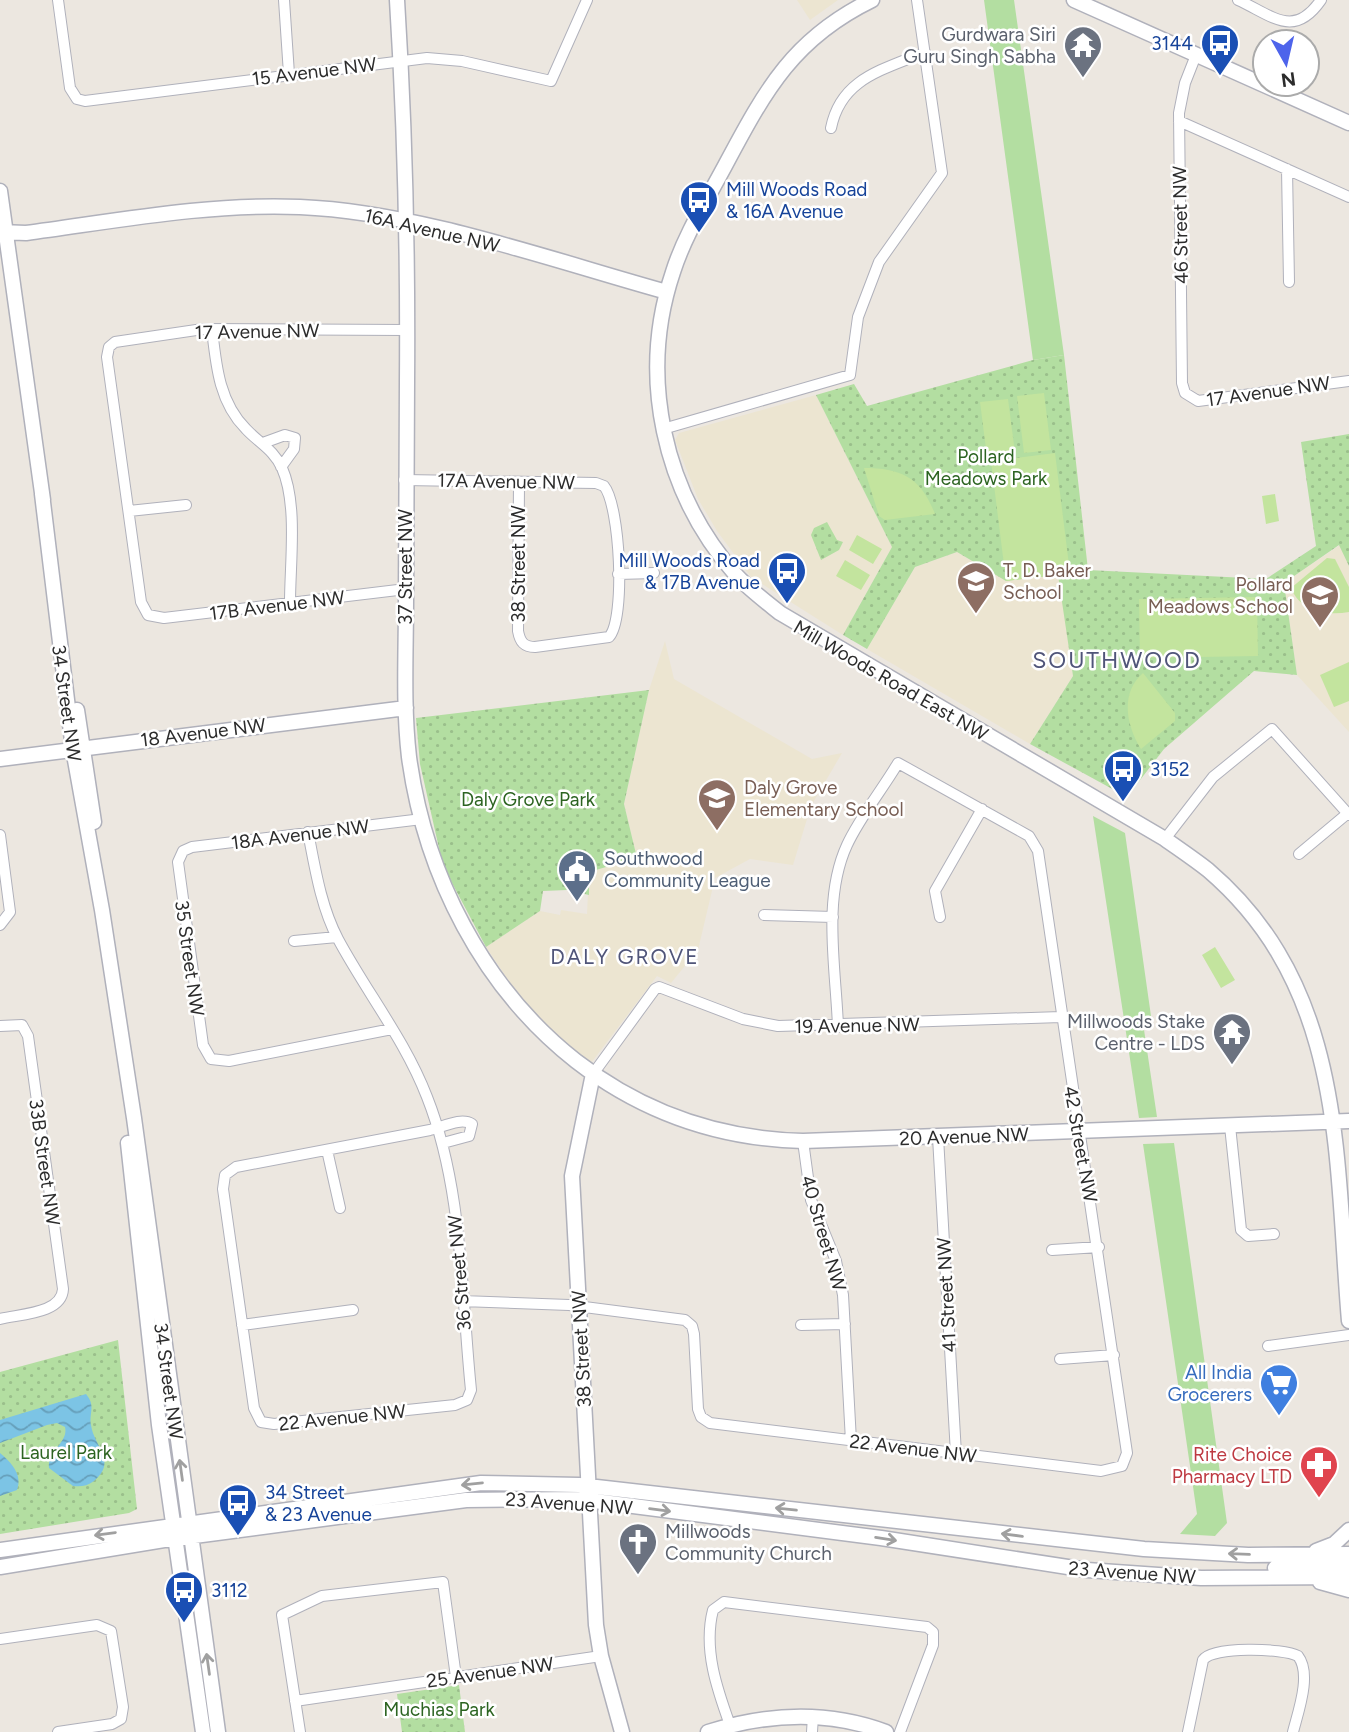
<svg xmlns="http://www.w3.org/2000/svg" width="1349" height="1732" font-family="Figtree,sans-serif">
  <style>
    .education { fill: #ece5d1 }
    .grass { fill: #b3dea1 }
    .park { fill: url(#park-dots) }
    .pitch { fill: #c3e49e }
    .water { fill: url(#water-waves) }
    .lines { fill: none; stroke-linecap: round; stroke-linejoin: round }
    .street-casing { stroke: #b0b1bb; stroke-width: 12 }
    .secondary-casing { stroke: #b0b1bb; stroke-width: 17 }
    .street { stroke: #fff; stroke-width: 10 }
    .secondary { stroke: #fff; stroke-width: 14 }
    .oneway { stroke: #a0a0a0 }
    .labels { text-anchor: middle; stroke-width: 5; stroke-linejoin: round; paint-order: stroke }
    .worship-label { font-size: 19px; fill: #5b616d; stroke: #fff; text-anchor: end }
    .transit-label { font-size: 19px; fill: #164399; stroke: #fff; text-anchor: start }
    .street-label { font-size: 19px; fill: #2c2c2c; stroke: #fff }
    .park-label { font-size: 19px; fill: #2c6421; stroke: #fff }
    .education-label { font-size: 19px; fill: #785e54; stroke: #fff; text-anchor: start }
    .service-label { font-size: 19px; fill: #4e5e75; stroke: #fff; text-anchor: start }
    .shop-label { font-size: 19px; fill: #366cbe; stroke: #fff; text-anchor: end }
    .health-label { font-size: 19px; fill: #be3a42; stroke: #fff; text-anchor: end }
    .neighbourhood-label { font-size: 21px; letter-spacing: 2px; fill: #505579; stroke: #fff }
    .quarter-label { font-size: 23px; letter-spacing: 2px; fill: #505579; stroke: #fff }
  </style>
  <defs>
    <pattern id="park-dots" width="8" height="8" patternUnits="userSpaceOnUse" patternTransform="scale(1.75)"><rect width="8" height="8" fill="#b3dea1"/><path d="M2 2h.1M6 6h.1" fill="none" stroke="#9abf8b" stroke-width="1.8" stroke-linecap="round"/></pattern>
    <pattern id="water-waves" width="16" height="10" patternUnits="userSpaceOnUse" patternTransform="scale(1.75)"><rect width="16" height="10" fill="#7cc4e5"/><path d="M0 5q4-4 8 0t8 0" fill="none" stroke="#669fba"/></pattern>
  </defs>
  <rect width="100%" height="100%" fill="#ece7e0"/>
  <path class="education" d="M797 0H838L810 20Z
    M816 395 892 547 843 635 751 577 717 531 698 499 675 440 679 433Z
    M1340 545 1349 566V732L1297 675 1284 583Z
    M957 552 1006 581 1059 574 1073 676 1030 744 867 649 915 567Z
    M665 641 674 679 812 759 842 753 811 806 793 865 750 859 715 878 698 950 671 983 657 976 591 1063 551 1030 519 996 486 947 540 911 560 915 561 910 587 914 589 872 637 858 624 804 649 690Z"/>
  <path class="grass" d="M984 0H1014L1064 355 1033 360Z
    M1093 816 1125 833 1152 1023H1143L1157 1117 1139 1118Z
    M1174 1143 1227 1523 1215 1536 1180 1534 1197 1514 1143 1144Z"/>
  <path class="park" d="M1064 355 1088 570 1266 579 1316 546 1301 442 1349 434V566L1339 545 1284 583 1297 675 1254 671 1164 749 1127 797 1030 744 1073 676 1058 575 1006 581 957 552 915 567 867 649 843 635 892 547 816 395 854 384 867 406 1033 360Z
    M827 522 837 540 843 542 839 550 821 560 811 535 814 528Z
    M649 690 624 804 637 858 589 872V895L567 890 543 891 540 911 486 947 443 866 420 764 416 718Z
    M118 1340 137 1509 129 1513 0 1534V1372Z
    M459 1685 465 1732H402L397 1694Z"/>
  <path class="pitch" d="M1044 393 1051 450 1024 453 1017 396Z
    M1008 399 1015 453 987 457 980 402Z
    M1055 453 1070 573 1006 581 991 461Z
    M864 468C902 468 921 478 935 514L885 520 879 516Z
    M1275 494 1279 521 1266 524 1262 496Z
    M857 535 882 549 873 564 849 550Z
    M1327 558 1335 559 1349 587V612C1326 616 1300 611 1291 588Z
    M845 560 870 575 861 590 836 576Z
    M1257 597 1258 656 1140 658 1139 599Z
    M1349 662V701L1334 707 1320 675Z
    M1143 673 1175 713V721L1141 749C1126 725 1120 693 1143 673Z
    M1215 947 1235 980 1221 988 1202 955Z"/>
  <path class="water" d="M86 1394C96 1406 89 1412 91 1425 94 1447 118 1461 94 1481 87 1486 81 1487 73 1486L49 1468C47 1451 69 1442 65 1427L57 1423 47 1425 0 1443V1420Z
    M0 1453C11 1462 23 1475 17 1490L0 1496Z"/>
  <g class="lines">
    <defs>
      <path id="street" d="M58 0 70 88 77 99 85 101 427 58 462 61 551 81 587 0
        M284 0 289 74
        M1238 0C1273 16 1294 39 1321 0
        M1196 55 1185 83 1179 113 1182 383 1185 393 1198 401 1349 381
        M1179 121 1349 197
        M831 128C841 78 883 70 925 52
        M1287 169 1289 282
        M212 329C216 365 219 402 246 429 259 443 274 450 282 468 298 504 290 563 290 602
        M663 429 850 375 858 317 879 262 942 173 917 0
        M263 443 285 435 295 438 294 449 281 467
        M404 480 596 483 604 486C620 505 626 619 609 637L535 647C524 647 520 642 518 631L519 482
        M129 511 186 505
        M618 574 654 573
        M406 589 164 618 148 615 141 602 107 357 109 347 115 342 203 329 407 330
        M308 832C315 868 321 907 338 939 367 993 405 1040 427 1097 463 1188 461 1293 471 1390L467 1400 455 1405 274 1424 261 1422 254 1408 223 1189 225 1175 236 1167 430 1130C443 1127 461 1117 472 1124L469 1136 443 1143
        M0 835 10 912 0 925
        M1165 839 1213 777 1272 729 1349 815
        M1299 854 1348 813
        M764 915 833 917
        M940 917 935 891 982 809
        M294 941 337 937
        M0 1026 22 1025 28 1036 63 1289C62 1314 19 1314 0 1319
        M392 1029 229 1061 211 1059 203 1045 178 862 183 851 192 847 422 819
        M593 1074 655 989 659 987 743 1019 778 1026 1061 1017
        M1230 1126 1241 1230 1248 1236 1274 1234
        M938 1137 956 1454
        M803 1141 811 1200 836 1261 843 1295 851 1441
        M327 1150 340 1208
        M1052 1250 1099 1247
        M462 1301 569 1305 685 1320 692 1326 694 1334 698 1409 701 1417 710 1423 1101 1471 1122 1466 1127 1453 1038 851 1029 836 898 763C882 790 860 817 847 845 822 899 836 969 838 1027
        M242 1325 353 1310
        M801 1325 845 1324
        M1268 1346 1349 1335
        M1060 1359 1114 1355
        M0 1639 97 1625 111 1631 123 1707 121 1719 112 1724 58 1732
        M295 1701 601 1656
        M730 1725C717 1689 703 1649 713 1610L724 1602 927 1627 933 1632V1645L900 1732
        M300 1732 282 1615 322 1596 443 1582 456 1677
        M812 1732 813 1716
        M1188 1732 1203 1660C1212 1646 1283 1648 1298 1656 1312 1674 1298 1712 1293 1732"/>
      <path id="secondary" d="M397 0C405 128 408 254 407 382 406 455 406 528 406 600 406 653 403 706 409 757 425 875 483 988 576 1061 642 1112 719 1139 803 1141L1349 1121
        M872 0C794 38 766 89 727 162 708 198 685 234 673 272 638 376 663 492 736 575 749 589 765 601 780 613L1165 839C1179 849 1194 859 1208 870 1346 988 1335 1156 1349 1321
        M1074 0 1349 123
        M0 191 43 500
        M0 232 26 233C116 221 209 203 300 207 419 212 551 260 667 292
        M42 494 73 749 102 910 134 1118 218 1732
        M77 710 94 822
        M0 759 406 708
        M593 1074 572 1176 596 1625 601 1656 622 1732
        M128 1143 159 1425 203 1732
        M0 1550 481 1483 579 1485 1144 1549 1248 1555 1349 1554
        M1316 1551 1334 1544 1349 1530
        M0 1567 164 1540 466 1500 579 1499 881 1538 1087 1570 1201 1578 1349 1577
        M1275 1568 1349 1563
        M1320 1582 1349 1590
        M708 1732C768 1713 827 1710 886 1732"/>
    </defs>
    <use href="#street" class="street-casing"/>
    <use href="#secondary" class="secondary-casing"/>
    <use href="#street" class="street"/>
    <use href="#secondary" class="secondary"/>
  </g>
  <defs><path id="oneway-shaft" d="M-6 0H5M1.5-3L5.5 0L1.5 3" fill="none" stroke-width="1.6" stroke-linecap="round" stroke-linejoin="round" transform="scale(1.75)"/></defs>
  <g class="oneway">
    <use href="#oneway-shaft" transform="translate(181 1470) rotate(-98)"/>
    <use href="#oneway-shaft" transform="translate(472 1484) rotate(174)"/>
    <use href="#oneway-shaft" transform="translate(786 1509) rotate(-174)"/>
    <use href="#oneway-shaft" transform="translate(660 1510) rotate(7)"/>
    <use href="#oneway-shaft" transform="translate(105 1534) rotate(172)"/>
    <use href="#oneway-shaft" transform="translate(1012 1535) rotate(-173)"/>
    <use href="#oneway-shaft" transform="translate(886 1539) rotate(9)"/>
    <use href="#oneway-shaft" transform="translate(1239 1554) rotate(-178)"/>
    <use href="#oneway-shaft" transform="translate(208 1664) rotate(-98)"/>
  </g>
  <defs>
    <symbol id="bus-pin" viewBox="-11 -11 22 30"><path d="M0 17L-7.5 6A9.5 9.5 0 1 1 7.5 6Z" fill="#1a4fb4" stroke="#fff"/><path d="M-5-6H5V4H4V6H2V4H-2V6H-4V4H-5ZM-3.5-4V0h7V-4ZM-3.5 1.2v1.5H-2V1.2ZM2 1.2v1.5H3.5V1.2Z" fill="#fff"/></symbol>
    <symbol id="temple-pin" viewBox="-11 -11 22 30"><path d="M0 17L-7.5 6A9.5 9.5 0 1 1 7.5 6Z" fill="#6b7280" stroke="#fff"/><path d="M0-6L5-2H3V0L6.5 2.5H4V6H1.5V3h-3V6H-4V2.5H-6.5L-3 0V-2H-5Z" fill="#fff"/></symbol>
    <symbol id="school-pin" viewBox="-11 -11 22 30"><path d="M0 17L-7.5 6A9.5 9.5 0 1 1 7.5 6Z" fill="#8d6e63" stroke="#fff"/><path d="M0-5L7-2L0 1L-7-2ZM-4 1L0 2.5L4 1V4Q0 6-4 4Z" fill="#fff"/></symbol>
    <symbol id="civic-pin" viewBox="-11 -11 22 30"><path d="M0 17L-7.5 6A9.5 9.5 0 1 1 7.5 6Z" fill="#5c6f8a" stroke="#fff"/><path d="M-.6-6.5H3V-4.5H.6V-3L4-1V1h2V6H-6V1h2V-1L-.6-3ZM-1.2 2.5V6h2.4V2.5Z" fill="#fff"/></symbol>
    <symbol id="supermarket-pin" viewBox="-11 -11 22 30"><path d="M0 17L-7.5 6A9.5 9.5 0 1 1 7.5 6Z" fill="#3f7fe0" stroke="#fff"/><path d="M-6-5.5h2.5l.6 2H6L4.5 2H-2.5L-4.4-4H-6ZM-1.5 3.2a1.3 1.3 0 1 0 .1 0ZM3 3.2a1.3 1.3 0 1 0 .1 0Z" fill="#fff"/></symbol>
    <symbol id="pharmacy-pin" viewBox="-11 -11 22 30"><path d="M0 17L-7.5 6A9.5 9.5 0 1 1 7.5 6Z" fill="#e0444e" stroke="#fff"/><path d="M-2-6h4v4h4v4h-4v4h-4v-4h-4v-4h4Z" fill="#fff"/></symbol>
    <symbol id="church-pin" viewBox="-11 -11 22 30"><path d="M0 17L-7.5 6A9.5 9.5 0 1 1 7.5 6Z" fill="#6b7280" stroke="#fff"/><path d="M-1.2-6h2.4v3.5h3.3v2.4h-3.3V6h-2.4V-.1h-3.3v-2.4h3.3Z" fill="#fff"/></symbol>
  </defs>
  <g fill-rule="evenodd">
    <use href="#bus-pin" x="1198" y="21" width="44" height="60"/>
    <use href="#temple-pin" x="1061" y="23" width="44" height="60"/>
    <use href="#bus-pin" x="677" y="178" width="44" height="60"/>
    <use href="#bus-pin" x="765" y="549" width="44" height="60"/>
    <use href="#school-pin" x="954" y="559" width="44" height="60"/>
    <use href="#school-pin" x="1298" y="573" width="44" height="60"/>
    <use href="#bus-pin" x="1101" y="747" width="44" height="60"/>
    <use href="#school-pin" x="695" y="776" width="44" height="60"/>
    <use href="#civic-pin" x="555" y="847" width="44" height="60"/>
    <use href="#temple-pin" x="1210" y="1010" width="44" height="60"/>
    <use href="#supermarket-pin" x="1257" y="1361" width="44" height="60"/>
    <use href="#pharmacy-pin" x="1297" y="1443" width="44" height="60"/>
    <use href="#bus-pin" x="216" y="1481" width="44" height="60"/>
    <use href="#church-pin" x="616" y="1520" width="44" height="60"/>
    <use href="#bus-pin" x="162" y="1568" width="44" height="60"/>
  </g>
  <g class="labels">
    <g class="worship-label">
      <text x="1056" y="41">Gurdwara Siri<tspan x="1056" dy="22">Guru Singh Sabha</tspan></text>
      <text x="1205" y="1028">Millwoods Stake<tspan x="1205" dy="22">Centre - LDS</tspan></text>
      <text x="665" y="1538" text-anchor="start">Millwoods<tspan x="665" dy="22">Community Church</tspan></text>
    </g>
    <g class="transit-label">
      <text x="1193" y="50" text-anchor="end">3144</text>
      <text x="726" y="196">Mill Woods Road<tspan x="726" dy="22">&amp; 16A Avenue</tspan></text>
      <text x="760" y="567" text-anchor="end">Mill Woods Road<tspan x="760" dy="22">&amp; 17B Avenue</tspan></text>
      <text x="1150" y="776">3152</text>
      <text x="265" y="1499">34 Street<tspan x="265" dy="22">&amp; 23 Avenue</tspan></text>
      <text x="211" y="1597">3112</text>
    </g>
    <g class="street-label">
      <text transform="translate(314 71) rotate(-7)" y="7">15 Avenue NW</text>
      <text transform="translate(1180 225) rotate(-91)" y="7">46 Street NW</text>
      <text transform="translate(432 230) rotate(13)" y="7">16A Avenue NW</text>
      <text transform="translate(257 331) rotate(-1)" y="7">17 Avenue NW</text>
      <text transform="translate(1268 391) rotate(-8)" y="7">17 Avenue NW</text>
      <text transform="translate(506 481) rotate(1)" y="7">17A Avenue NW</text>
      <text transform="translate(518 564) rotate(-90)" y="7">38 Street NW</text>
      <text transform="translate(405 567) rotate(-90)" y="7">37 Street NW</text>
      <text transform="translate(277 605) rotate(-7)" y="7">17B Avenue NW</text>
      <text transform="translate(891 680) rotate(30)" y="7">Mill Woods Road East NW</text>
      <text transform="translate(67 703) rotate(82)" y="7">34 Street NW</text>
      <text transform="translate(203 732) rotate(-7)" y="7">18 Avenue NW</text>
      <text transform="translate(300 834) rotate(-7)" y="7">18A Avenue NW</text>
      <text transform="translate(190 958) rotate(82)" y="7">35 Street NW</text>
      <text transform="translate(857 1025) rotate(-1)" y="7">19 Avenue NW</text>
      <text transform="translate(964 1136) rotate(-2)" y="7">20 Avenue NW</text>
      <text transform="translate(1081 1144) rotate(80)" y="7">42 Street NW</text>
      <text transform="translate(45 1162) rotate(82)" y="7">33B Street NW</text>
      <text transform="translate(824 1233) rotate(74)" y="7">40 Street NW</text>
      <text transform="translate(459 1273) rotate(-95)" y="7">36 Street NW</text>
      <text transform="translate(946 1295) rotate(-93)" y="7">41 Street NW</text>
      <text transform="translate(581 1349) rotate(-93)" y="7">38 Street NW</text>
      <text transform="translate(169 1381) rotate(82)" y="7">34 Street NW</text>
      <text transform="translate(342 1417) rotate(-6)" y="7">22 Avenue NW</text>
      <text transform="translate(913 1448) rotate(7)" y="7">22 Avenue NW</text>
      <text transform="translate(569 1503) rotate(4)" y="7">23 Avenue NW</text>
      <text transform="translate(1132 1572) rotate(4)" y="7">23 Avenue NW</text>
      <text transform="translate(490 1672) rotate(-8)" y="7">25 Avenue NW</text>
    </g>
    <g class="park-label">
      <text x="986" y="463">Pollard<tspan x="986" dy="22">Meadows Park</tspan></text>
      <text x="528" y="806">Daly Grove Park</text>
      <text x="66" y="1459">Laurel Park</text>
      <text x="439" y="1716">Muchias Park</text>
    </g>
    <g class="education-label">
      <text x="1003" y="577">T. D. Baker<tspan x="1003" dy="22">School</tspan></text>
      <text x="1293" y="591" text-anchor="end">Pollard<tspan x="1293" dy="22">Meadows School</tspan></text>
      <text x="744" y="794">Daly Grove<tspan x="744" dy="22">Elementary School</tspan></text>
    </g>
    <g class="service-label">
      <text x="604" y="865">Southwood<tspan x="604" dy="22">Community League</tspan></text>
    </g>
    <g class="shop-label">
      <text x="1252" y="1379">All India<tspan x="1252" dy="22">Grocerers</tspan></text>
    </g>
    <g class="health-label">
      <text x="1292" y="1461">Rite Choice<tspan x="1292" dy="22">Pharmacy LTD</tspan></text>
    </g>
    <g class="neighbourhood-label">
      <text x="625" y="964">DALY GROVE</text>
    </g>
    <g class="quarter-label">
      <text x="1117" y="668">SOUTHWOOD</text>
    </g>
  </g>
  <g transform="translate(1286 63) rotate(172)"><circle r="33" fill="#ffffff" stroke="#ababab" stroke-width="2"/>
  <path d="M0-5L12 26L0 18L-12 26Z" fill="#4e64eb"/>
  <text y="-10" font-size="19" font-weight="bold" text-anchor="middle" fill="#2c2c2c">N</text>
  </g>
</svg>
